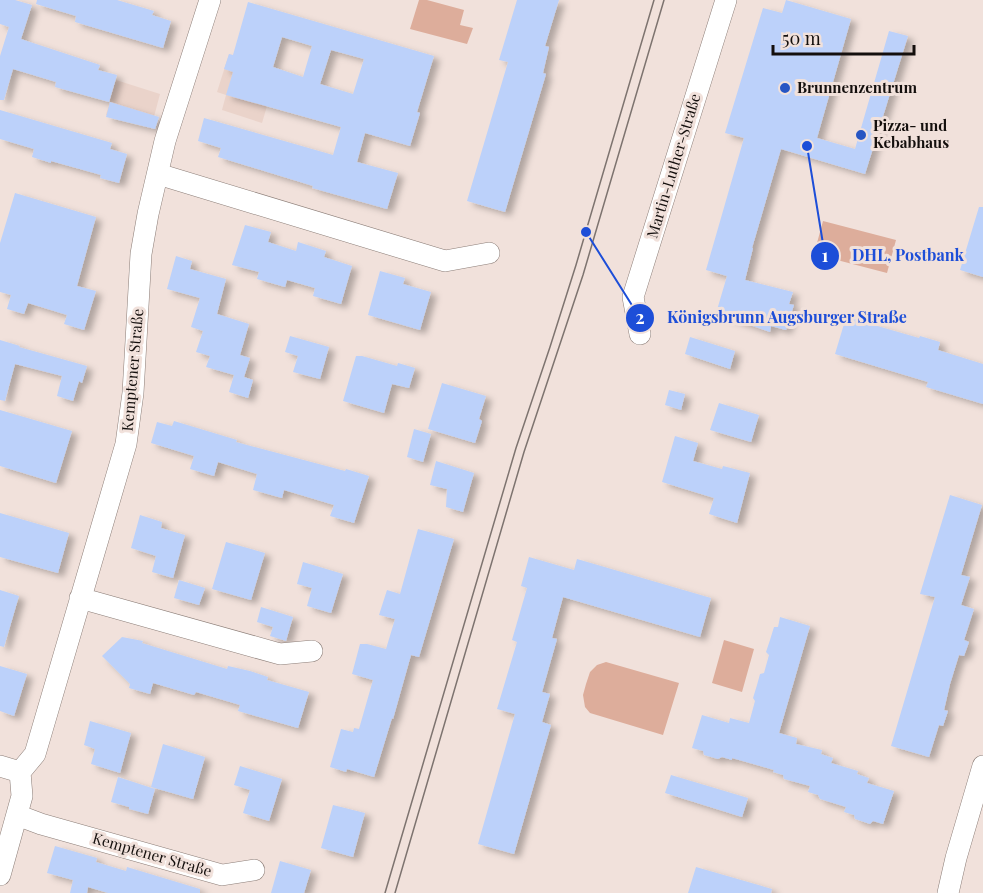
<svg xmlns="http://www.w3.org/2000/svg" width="983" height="893" font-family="'Playfair Display',serif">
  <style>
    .built { fill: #ead3ca }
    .green { fill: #ddad9b }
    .building { fill: #bcd1fa; fill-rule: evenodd; filter: url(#shadow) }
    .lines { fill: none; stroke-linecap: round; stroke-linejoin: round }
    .minor-casing { stroke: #8c7e78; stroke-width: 22 }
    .minor { stroke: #fff; stroke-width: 21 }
    .tram { stroke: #7d736f; stroke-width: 1.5 }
    .poi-dot { fill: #2655c3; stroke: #f1e1db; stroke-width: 2 }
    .labels { text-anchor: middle; stroke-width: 6; stroke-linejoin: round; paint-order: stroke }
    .poi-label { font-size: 15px; font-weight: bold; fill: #140f0d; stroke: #f1e1db; text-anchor: start }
    .street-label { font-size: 15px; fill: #140f0d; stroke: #f1e1db }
    .leader { fill: none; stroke: #1d4ed8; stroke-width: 2 }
    .callout-dot { fill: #1d4ed8; stroke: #f1e1db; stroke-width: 2 }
    .mark-label { font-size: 18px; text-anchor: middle; font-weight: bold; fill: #fff }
    .callout-label { font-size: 16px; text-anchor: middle; font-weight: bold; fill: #1d4ed8; stroke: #f1e1db; stroke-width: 6; stroke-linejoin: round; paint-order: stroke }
  </style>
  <defs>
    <filter id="shadow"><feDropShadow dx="6" dy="4" stdDeviation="3" flood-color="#0004"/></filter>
  </defs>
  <rect width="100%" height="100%" fill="#f1e1db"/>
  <path class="built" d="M229 54 278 69 262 123 222 110 226 95 217 92Z
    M116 80 160 94 151 128 106 115Z"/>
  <path class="green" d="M419 0H427L464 10 460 25 473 28 467 44 410 29Z
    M823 221 896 240 887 273 814 254Z
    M724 640 754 649 742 692 712 683Z
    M606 662 679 683 663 735 590 713 585 707 583 695 586 684 590 672 597 665Z"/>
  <path class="building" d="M0 0H15L32 5 21 39 100 65 98 70 117 75 109 102 55 87 56 82 13 69 4 100H0V56L9 27 0 24Z
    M37 0H117L154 11 152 15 171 21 163 48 75 22 76 16 36 4Z
    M517 0H559L545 46 549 47 543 73 546 74 505 212 467 201 508 62 499 60Z
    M786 0 851 19 817 138 855 149 889 31 908 36 865 174 781 149 752 248H753L745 280 793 292 789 304 794 305 786 330 771 326 770 332 718 314 719 311 717 310 727 276 706 270 744 138 725 133 763 8 782 13Z
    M248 2 434 56 417 112 420 113 410 146 365 133 357 162 398 173 387 209 312 188 313 186 218 157 221 148 198 141 204 118 333 155 341 127 226 95 233 72 224 69 229 54 233 55ZM282 37 312 46 303 77 273 67ZM331 50 364 59 353 94 320 84Z
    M110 102 159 117 155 129 106 117Z
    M0 110 112 143 110 149 127 154 119 183 100 178 101 175 51 161V163L32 157 34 149 0 139Z
    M15 193 96 217 77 286 96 291 84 330 64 324 67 315 28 303 24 314 7 309 11 295 0 292V243Z
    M979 207H983V277L960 270Z
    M245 225 271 232 268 242 296 251 298 242 326 251 324 257 352 266 341 304 313 296 315 288 287 280 285 287 257 279 259 272 232 265Z
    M176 256 192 261 190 269 226 279 217 314 249 324 240 355 250 358 244 377 253 380 248 398 229 392 234 375 206 367 210 356 196 352 203 331 191 327 200 298 167 289Z
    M380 271 405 278 403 284 431 292 420 330 368 315Z
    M847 314 868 320 867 323 919 338 920 336 940 342 938 350 983 364V404L926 387 928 382 835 354Z
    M290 336 329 347 320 379 293 372 298 356 285 352Z
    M690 337 735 351 730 369 685 354Z
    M0 340 20 346 19 347 87 366 82 383 79 381 73 401 57 396 62 376 15 364 5 401 0 400Z
    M356 356H362L397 366 398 363 415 368 409 388 392 384 384 413 343 401Z
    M442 383 486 396 479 419 482 421 475 443 428 429Z
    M669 390 685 394 681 410 665 405Z
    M719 403 759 415 751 442 710 430Z
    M0 410 72 431 56 483 0 466Z
    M174 421 237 440 236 442 345 471 346 469 369 476 354 523 330 516 334 505 284 490 282 498 253 490 257 474 218 462 214 476 190 469 194 456 151 443 157 422 172 426Z
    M414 429 431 434 423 462 407 457Z
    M675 436 698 443 693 461 722 469 723 466 750 473 737 523 709 514 714 498 662 482Z
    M436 461 474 473 463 512 446 507 447 489 430 485Z
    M950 495 982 505 961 575 970 577 961 605 974 609 964 640 969 642 964 656 959 655 950 684 944 710 948 711 943 726 939 725 929 757 891 746 935 597 920 594Z
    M0 513 69 533 58 573 0 557Z
    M140 515 162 522 161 528 185 535 173 578 152 572 156 556 131 548Z
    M418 529 454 539 419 657 411 655 393 719 392 718 374 777 347 769 346 772 330 767 341 729 353 732 354 728 359 729 373 680 352 674 360 644H367L386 649 395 619 379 615 387 590 400 594Z
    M226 542 265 553 251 600 212 589Z
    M529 557 574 570 577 559 711 598 700 637 563 597 552 638 557 639 542 692 550 694 542 722 551 725 514 854 478 844 515 714 497 709 517 642 512 640 527 588 521 586Z
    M303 562 343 574 331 613 307 606 312 588 297 584Z
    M179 580 205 588 199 605 174 598Z
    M0 590 19 596 4 647 0 646Z
    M261 607 293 617 286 641 270 636 273 627 257 622Z
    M780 617 810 626 779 733 797 738 796 744 822 750 821 754 833 758 831 763 858 771 857 774 869 778 867 783 894 791 883 824 873 821 870 824 855 819 854 815 844 812 846 807 820 799 818 795 808 792 810 786 784 779 783 775 773 772 774 770 732 758V760L722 757 718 759 704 755 703 751 692 748 702 715 729 723 730 718 749 723 755 701 753 698 757 685 760 674 764 673 769 655 766 652 770 640 774 627H778Z
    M122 637 143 641 142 643 227 669 228 666 250 671 268 677 267 680 309 692 298 728 238 711 240 705 196 692 194 695 153 683 150 694 129 688 130 684 102 656Z
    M0 666 27 674 14 716 0 711Z
    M90 721 131 733 120 773 91 764 95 749 84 745Z
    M163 744 205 757 193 799 151 787Z
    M240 766 282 779 269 821 243 813 250 790 234 785Z
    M671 775 748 798 742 817 665 793Z
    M118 777 155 789 148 814 129 809V807L111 802Z
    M333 805 365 813 353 857 321 848Z
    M55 846 97 858 96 862 126 871 127 867 200 889V893H108L88 887 87 893H70L73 880 47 873Z
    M280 861 311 870 304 893H271Z
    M696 867 772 889 771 893H688Z"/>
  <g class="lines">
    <defs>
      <path id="minor" d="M158 174 445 261 489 253
        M640 334 633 297 726 0
        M80 598 280 654 312 651
        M0 766 20 772
        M17 815 41 824 222 875 254 870
        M0 875 22 796 20 772 35 754 126 444 133 393 141 254 148 214 165 141 210 0
        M948 893 956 858 983 766"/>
    </defs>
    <use href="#minor" class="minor-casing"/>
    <use href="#minor" class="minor"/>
    <path class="tram" d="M385 893 516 448 550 347 576 265 654 0
      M395 893 524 452 583 275 664 0"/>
  </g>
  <g class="poi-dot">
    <circle cx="785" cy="88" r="6"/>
    <circle cx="861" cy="135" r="6"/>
  </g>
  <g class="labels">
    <g class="poi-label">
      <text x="797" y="93">Brunnenzentrum</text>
      <text x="873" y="131">Pizza- und<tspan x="873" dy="17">Kebabhaus</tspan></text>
    </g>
    <g class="street-label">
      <text transform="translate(674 166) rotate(-73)" y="5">Martin-Luther-Straße</text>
      <text transform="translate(133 370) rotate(-85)" y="5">Kemptener Straße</text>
      <text transform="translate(152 855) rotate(16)" y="5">Kemptener Straße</text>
    </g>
  </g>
  <path class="leader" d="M807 146L825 256M586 232L640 318"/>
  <g class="callout-dot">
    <circle cx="807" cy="146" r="6"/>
    <circle cx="586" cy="232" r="6"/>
    <circle cx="825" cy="256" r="15"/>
    <circle cx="640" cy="318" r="15"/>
  </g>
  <g class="mark-label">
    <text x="825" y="262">1</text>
    <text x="640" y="324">2</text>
  </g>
  <g class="callout-label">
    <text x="908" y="261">DHL, Postbank</text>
    <text x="787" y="323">Königsbrunn Augsburger Straße</text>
  </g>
  <path d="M773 45v9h141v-9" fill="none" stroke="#140f0d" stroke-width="3"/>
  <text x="782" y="45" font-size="18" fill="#140f0d" stroke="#f1e1db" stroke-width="4.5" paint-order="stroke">50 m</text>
</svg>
